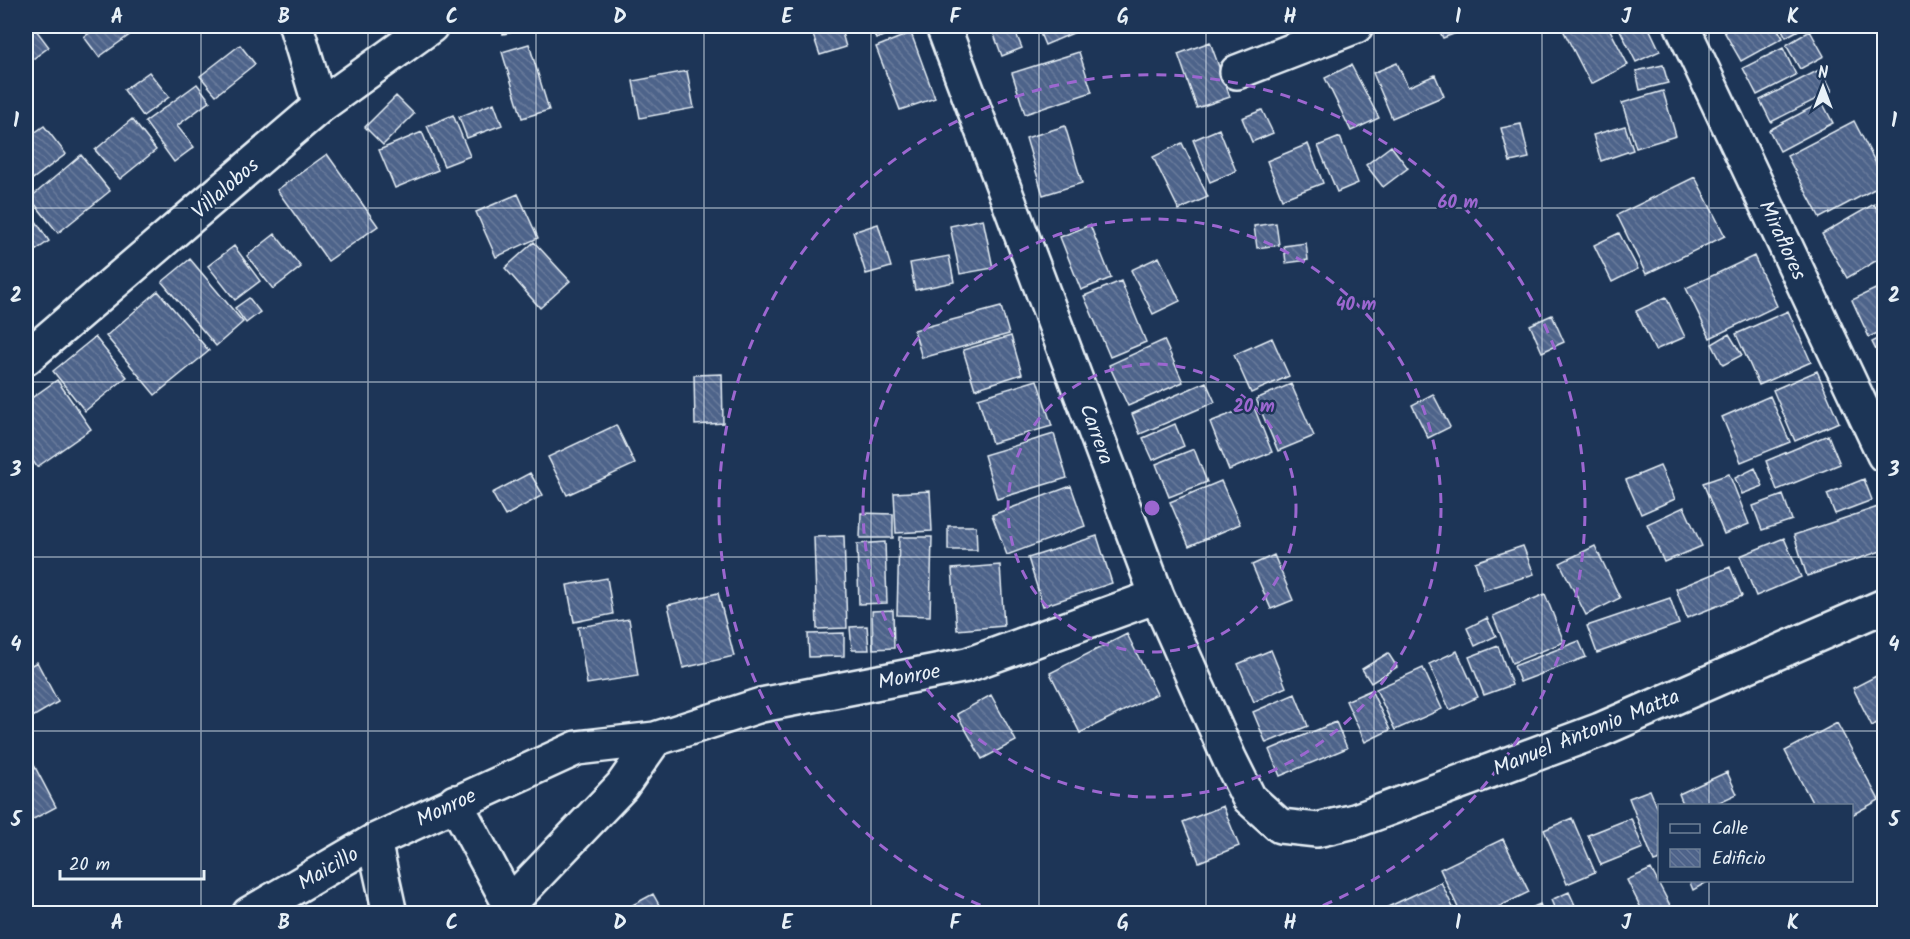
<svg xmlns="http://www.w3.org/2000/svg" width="1910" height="939" font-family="Kalam,sans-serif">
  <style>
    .building { fill: url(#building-back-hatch); stroke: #e8f1f8; stroke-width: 1.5 }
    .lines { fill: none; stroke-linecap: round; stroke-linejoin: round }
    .minor-casing { stroke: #e8f1f8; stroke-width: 38 }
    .minor { stroke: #1d3557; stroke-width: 33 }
    .grid { fill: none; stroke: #e8f1f8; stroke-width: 1.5; stroke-opacity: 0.55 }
    .ring { fill: none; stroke: #9c67d0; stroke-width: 3; stroke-dasharray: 10 8 }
    .labels { text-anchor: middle; stroke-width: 5; stroke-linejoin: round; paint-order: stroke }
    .street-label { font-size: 21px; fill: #e8f1f8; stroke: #1d3557 }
    .centre { fill: #9c67d0; stroke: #1d3557; stroke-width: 3 }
    .ring-label { font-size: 18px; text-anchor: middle; font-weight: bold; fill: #9c67d0; stroke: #1d3557; stroke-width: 5; stroke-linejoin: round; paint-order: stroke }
    .neatline { fill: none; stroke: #e8f1f8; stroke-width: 2 }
    .grid-label { font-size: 20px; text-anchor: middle; font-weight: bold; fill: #e8f1f8 }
  </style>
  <defs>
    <pattern id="building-back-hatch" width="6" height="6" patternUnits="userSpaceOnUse" patternTransform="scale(1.5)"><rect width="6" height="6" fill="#4e638a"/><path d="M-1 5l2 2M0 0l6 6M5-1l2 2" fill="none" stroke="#687a9b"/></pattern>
  </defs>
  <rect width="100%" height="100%" fill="#1d3557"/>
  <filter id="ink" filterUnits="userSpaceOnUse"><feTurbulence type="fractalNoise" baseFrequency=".0167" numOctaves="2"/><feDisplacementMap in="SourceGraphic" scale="12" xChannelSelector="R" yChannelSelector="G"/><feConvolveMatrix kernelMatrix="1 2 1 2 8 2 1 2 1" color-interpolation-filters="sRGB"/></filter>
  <g filter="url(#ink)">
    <path class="building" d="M26 26H33L49 47 26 64Z
      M99 26H142L99 57 84 37Z
      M501 26H522L523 30 503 34Z
      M810 26H840L846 47 820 55Z
      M871 26H899L900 29 876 39Z
      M1008 26H1013L1022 48 1002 56 993 32Z
      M1037 26H1075L1078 31 1045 45Z
      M1437 26H1468L1469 28 1443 38Z
      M1561 26H1608L1628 65 1591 84Z
      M1618 26H1648L1660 51 1636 62Z
      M1721 26H1776L1783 38 1741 61Z
      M1780 26H1806L1786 37Z
      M1810 31 1824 56 1800 69 1786 45Z
      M911 33 935 98 900 110 876 47Z
      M1210 42 1230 97 1197 108 1178 54Z
      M529 44 549 110 522 118 502 52Z
      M240 45 255 64 216 95 200 76Z
      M1783 48 1796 75 1757 95 1743 68Z
      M1079 52 1092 92 1025 114 1012 73Z
      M1397 63 1408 87 1435 75 1444 96 1392 118 1373 73Z
      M1351 65 1379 118 1351 131 1325 78Z
      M1663 65 1668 83 1640 90 1636 71Z
      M1821 69 1832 91 1771 122 1760 100Z
      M687 71 694 108 640 118 633 81Z
      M149 72 169 97 143 116 124 90Z
      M197 84 210 101 177 126 194 147 174 162 145 122Z
      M1663 91 1676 136 1636 148 1622 103Z
      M396 96 414 114 383 145 365 127Z
      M1822 102 1833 123 1780 151 1769 130Z
      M494 103 502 125 467 138 459 117Z
      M1262 110 1273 133 1252 142 1242 118Z
      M453 115 470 156 444 166 427 126Z
      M132 119 156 150 120 179 95 150Z
      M1854 121 1884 179V184L1820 218 1787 156Z
      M1521 124 1529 158 1510 162 1501 128Z
      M44 126 66 154 26 184V139Z
      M1065 126 1082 183 1043 195 1026 138Z
      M1625 126 1633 150 1601 161 1593 135Z
      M1219 129 1236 171 1210 182 1193 140Z
      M422 132 438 170 395 188 379 150Z
      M1340 137 1358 183 1337 192 1318 146Z
      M1182 143 1208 197 1179 210 1153 157Z
      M1308 144 1323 183 1282 199 1267 161Z
      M1391 146 1408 168 1383 187 1366 165Z
      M327 154 378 226 328 261 277 190Z
      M81 155 110 191 58 233 30 198Z
      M1695 177 1725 236 1646 274 1617 215Z
      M518 194 538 238 496 257 476 212Z
      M1874 204 1884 222V256L1847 278 1822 234Z
      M26 206 49 241 26 257Z
      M983 219 993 268 960 274 950 226Z
      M1276 223 1279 245 1257 248 1254 226Z
      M878 224 891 267 866 274 853 232Z
      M1090 225 1111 278 1081 290 1060 237Z
      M1619 233 1638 269 1612 282 1594 245Z
      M275 234 301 267 273 289 247 256Z
      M534 242 570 281 540 308 505 268Z
      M1306 243 1308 260 1286 263 1284 246Z
      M234 246 260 281 235 300 208 266Z
      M949 256 954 282 915 290 910 263Z
      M1754 256 1777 306 1710 338 1686 288Z
      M1159 257 1180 301 1153 314 1131 270Z
      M190 259 243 322 216 346 162 282Z
      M1121 281 1146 342 1110 357 1084 296Z
      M1884 285V330L1869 337 1852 300Z
      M158 291 209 351 155 395 106 336Z
      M1666 297 1685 337 1655 350 1636 311Z
      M249 298 260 312 246 323 235 308Z
      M1001 307 1009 334 922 358 914 330Z
      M1788 311 1811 362 1759 385 1736 334Z
      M1552 315 1564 342 1542 352 1530 325Z
      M1729 334 1742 355 1723 365 1712 344Z
      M1011 336 1022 374 975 389 963 350Z
      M1884 336V366L1872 342Z
      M95 337 127 377 85 411 53 371Z
      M1272 338 1289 376 1251 393 1234 355Z
      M1164 340 1183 382 1128 406 1109 365Z
      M1817 371 1839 422 1795 441 1773 390Z
      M722 374 723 423 695 425 694 375Z
      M57 380 91 429 37 467 26 451V402Z
      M1037 380 1052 426 992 443 978 398Z
      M1206 382 1215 402 1140 434 1132 414Z
      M1291 384 1314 436 1278 451 1256 399Z
      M1433 394 1450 427 1428 438 1412 405Z
      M1770 396 1790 442 1741 462 1722 417Z
      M1253 405 1272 452 1229 470 1210 422Z
      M1175 424 1184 446 1153 460 1143 438Z
      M616 425 635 464 567 495 548 457Z
      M1054 434 1067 478 997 499 984 455Z
      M1828 435 1840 464 1777 490 1766 461Z
      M1194 449 1207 482 1169 497 1156 464Z
      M1660 466 1675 499 1641 514 1626 480Z
      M1755 468 1763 486 1742 494 1735 478Z
      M530 473 543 495 505 516 492 493Z
      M1729 474 1749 524 1724 534 1703 483Z
      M1864 479 1872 500 1835 514 1827 494Z
      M1221 481 1240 524 1189 546 1170 502Z
      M1071 486 1085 526 1007 555 992 515Z
      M930 491 932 531 896 533 894 493Z
      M1783 495 1792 520 1762 530 1753 506Z
      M1881 506 1884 515V550L1807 576 1794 535Z
      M1684 507 1702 546 1664 562 1647 524Z
      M861 513 893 514V538H860Z
      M948 526H976L977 550H948Z
      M844 536 847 628 817 629 814 537Z
      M1097 536 1112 583 1043 606 1028 558Z
      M899 537H932L930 616 897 615Z
      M1784 538 1801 577 1756 596 1740 556Z
      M885 542 887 603 859 604 857 544Z
      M1523 546 1534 574 1484 590 1475 562Z
      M1595 546 1620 598 1586 615 1560 563Z
      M1274 555 1293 600 1271 609 1252 565Z
      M1000 565 1004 626 957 630 952 569Z
      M1730 567 1742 596 1687 618 1676 589Z
      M607 578 613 614 574 622 567 585Z
      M718 593 734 656 683 668 668 605Z
      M1545 594 1564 642 1512 663 1493 616Z
      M1670 598 1679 624 1597 653 1587 626Z
      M893 610 894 648 873 649 872 611Z
      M1487 618 1496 636 1475 646 1467 628Z
      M629 619 638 676 587 684 578 627Z
      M867 626 869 650H852L850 627Z
      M844 633V656L809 657 808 634Z
      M1127 634 1157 694 1080 733 1050 673Z
      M1579 641 1586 657 1520 682 1514 666Z
      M1498 646 1512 685 1484 695 1469 657Z
      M1271 650 1286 687 1254 702 1238 664Z
      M1457 651 1478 697 1450 710 1429 664Z
      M1388 653 1397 667 1371 683 1362 669Z
      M37 662 58 702 26 721V668Z
      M1423 668 1442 709 1395 730 1376 689Z
      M1884 672V719L1872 726 1853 688Z
      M1371 690 1390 730 1365 742 1346 701Z
      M1295 694 1308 726 1266 743 1253 712Z
      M991 695 1016 741 982 759 957 714Z
      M1336 722 1347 748 1280 776 1269 750Z
      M1837 723 1879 800 1852 815V806H1814L1785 751Z
      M26 750 56 807 26 823Z
      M1727 772 1737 794 1711 806H1684L1679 794Z
      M1650 790 1660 814V860L1654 862 1629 798Z
      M1223 806 1239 846 1199 862 1183 822Z
      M1572 818 1595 872 1567 884 1544 830Z
      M1631 818 1643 848 1601 865 1588 835Z
      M1503 839 1529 892 1484 914H1461L1440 869Z
      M1651 869 1671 907 1658 914H1644L1627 880Z
      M1689 880H1711L1693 890Z
      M1441 882 1456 914H1373Z
      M1569 892 1579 914H1557L1551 900Z
      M653 894 664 914H616Z
      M1540 904 1544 914H1518Z"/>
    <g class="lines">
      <defs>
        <path id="minor" d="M296 26 320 106
          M943 26 1157 596 1229 758 1249 798 1280 826 1317 830 1355 821 1600 730 1884 606
          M1682 26 1884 455
          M1237 72 1356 26
          M26 358 320 106 431 26
          M455 802 515 914
          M374 841 390 914
          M509 904 622 786 655 739
          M249 914 374 841 577 748 655 739 761 705 967 665 1157 596"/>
      </defs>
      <use href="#minor" class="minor-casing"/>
      <use href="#minor" class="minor"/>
    </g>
  </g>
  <path class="grid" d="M201 26V914M368 26V914M536 26V914M704 26V914M871 26V914M1039 26V914M1206 26V914M1374 26V914M1542 26V914M1709 26V806M26 208H1884M26 382H1884M26 557H1884M26 731H1884M1709 880V914"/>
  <g class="ring">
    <circle cx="1152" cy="508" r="144"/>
    <circle cx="1152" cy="508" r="289"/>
    <path d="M997 912A433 433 0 1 1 1307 912"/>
  </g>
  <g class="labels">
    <g class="street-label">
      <text transform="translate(225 188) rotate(-41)" y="7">Villalobos</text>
      <text transform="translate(1783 240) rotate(65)" y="7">Miraflores</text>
      <text transform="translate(1097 434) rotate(70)" y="7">Carrera</text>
      <text transform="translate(909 676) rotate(-11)" y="7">Monroe</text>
      <text transform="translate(1586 732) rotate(-22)" y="7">Manuel Antonio Matta</text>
      <text transform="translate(446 807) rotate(-25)" y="7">Monroe</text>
      <text transform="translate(328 868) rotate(-30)" y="7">Maicillo</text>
    </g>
  </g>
  <circle cx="1152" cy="508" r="9" class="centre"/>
  <g class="ring-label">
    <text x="1458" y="208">60 m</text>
    <text x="1356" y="310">40 m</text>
    <text x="1254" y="412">20 m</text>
  </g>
  <rect width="1910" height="939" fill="none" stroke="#1d3557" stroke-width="66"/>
  <rect x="1658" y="804" width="195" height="78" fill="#1d3557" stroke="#6e8097" stroke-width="1.5"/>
  <rect x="1670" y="824" width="30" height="9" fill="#1d3557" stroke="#6e8097" stroke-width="1.5"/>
  <text x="1712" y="834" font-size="18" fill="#e8f1f8">Calle</text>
  <rect x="1670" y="849" width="30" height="18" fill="url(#building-back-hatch)" stroke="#6e8097" stroke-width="1.5"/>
  <text x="1712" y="864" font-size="18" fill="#e8f1f8">Edificio</text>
  <g transform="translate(1823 87)" stroke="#1d3557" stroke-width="4.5" paint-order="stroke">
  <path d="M0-4.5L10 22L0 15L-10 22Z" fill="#e8f1f8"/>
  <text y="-9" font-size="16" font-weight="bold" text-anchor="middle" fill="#e8f1f8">N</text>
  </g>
  <path d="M60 870v9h144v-9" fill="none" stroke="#e8f1f8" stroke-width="3"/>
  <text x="69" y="870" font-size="18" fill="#e8f1f8" stroke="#1d3557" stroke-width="4.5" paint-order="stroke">20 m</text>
  <rect x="33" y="33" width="1844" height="873" class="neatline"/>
  <g class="grid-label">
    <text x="117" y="23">A</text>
    <text x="284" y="23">B</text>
    <text x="452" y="23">C</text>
    <text x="620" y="23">D</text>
    <text x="787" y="23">E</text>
    <text x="955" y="23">F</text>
    <text x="1123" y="23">G</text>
    <text x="1290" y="23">H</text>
    <text x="1458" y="23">I</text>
    <text x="1626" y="23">J</text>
    <text x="1793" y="23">K</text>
    <text x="16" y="127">1</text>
    <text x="1894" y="127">1</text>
    <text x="16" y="302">2</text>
    <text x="1894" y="302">2</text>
    <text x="16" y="476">3</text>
    <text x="1894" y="476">3</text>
    <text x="16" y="651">4</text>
    <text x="1894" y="651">4</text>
    <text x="16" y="826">5</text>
    <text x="1894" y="826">5</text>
    <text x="117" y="929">A</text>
    <text x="284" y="929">B</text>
    <text x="452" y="929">C</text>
    <text x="620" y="929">D</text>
    <text x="787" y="929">E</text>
    <text x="955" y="929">F</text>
    <text x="1123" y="929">G</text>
    <text x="1290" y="929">H</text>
    <text x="1458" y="929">I</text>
    <text x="1626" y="929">J</text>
    <text x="1793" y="929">K</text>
  </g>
</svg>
